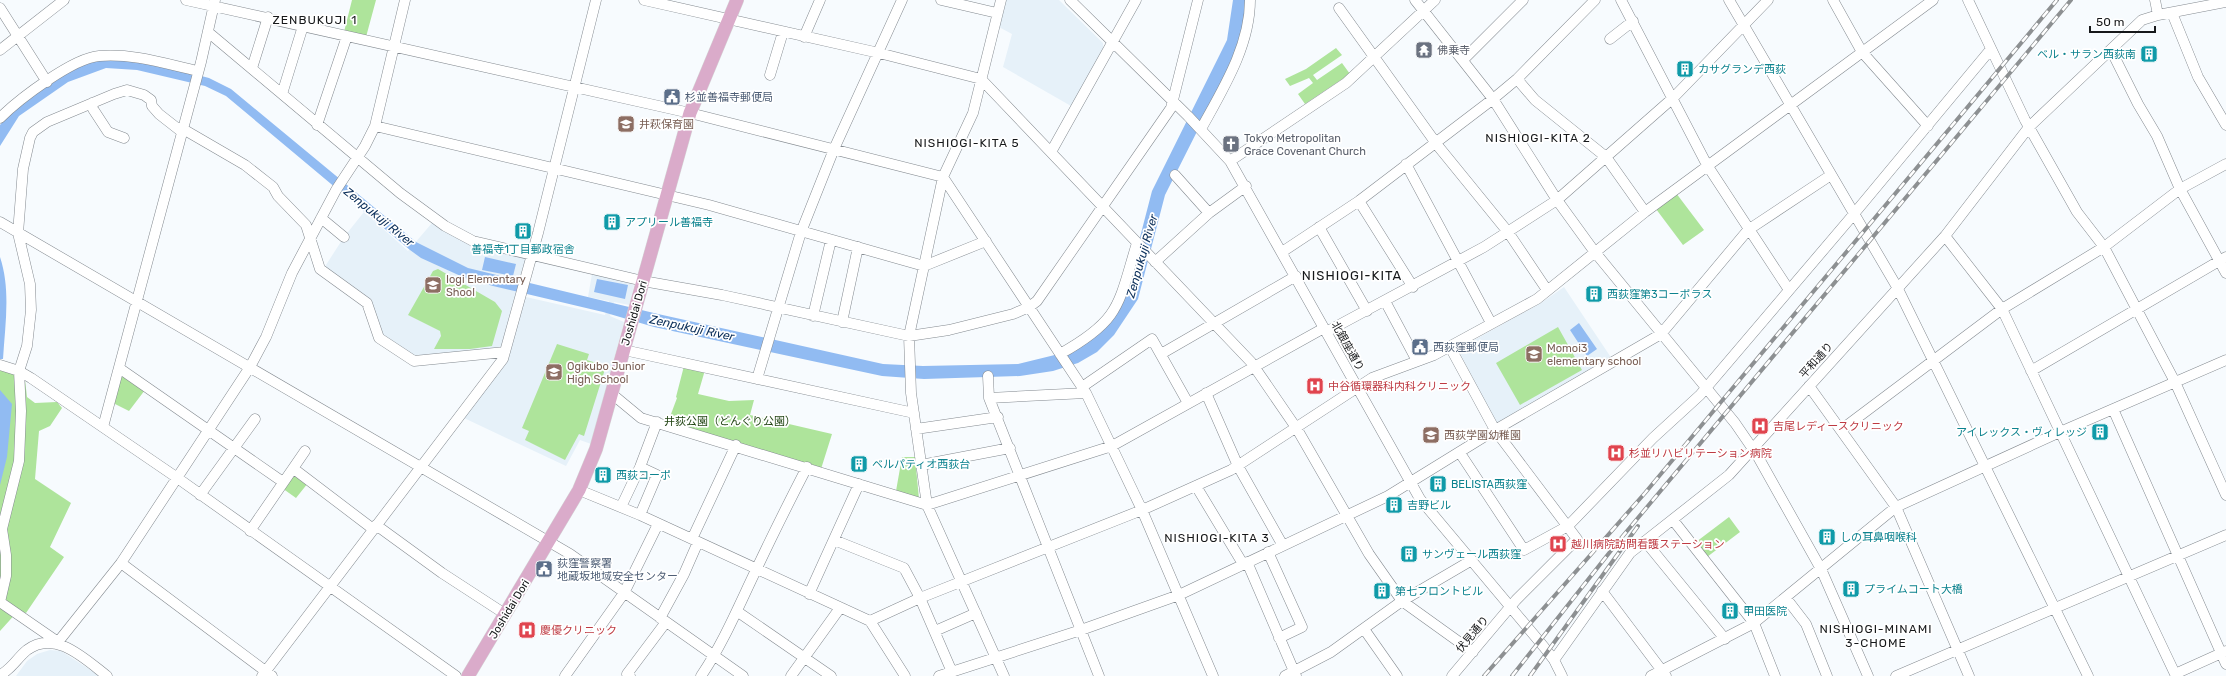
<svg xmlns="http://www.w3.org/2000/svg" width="2226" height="676" font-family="Rubik,'Noto Sans JP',sans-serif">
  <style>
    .built { fill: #e6f1f9 }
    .green { fill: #aee49b }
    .water { fill: #91bbf2 }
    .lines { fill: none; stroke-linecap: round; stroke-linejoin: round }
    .minor-casing { stroke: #848a90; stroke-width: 11 }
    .major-casing { stroke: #d5d5d6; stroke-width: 14 }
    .minor { stroke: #fff; stroke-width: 10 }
    .major { stroke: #daabca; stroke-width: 13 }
    .rail-casing { stroke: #8d9092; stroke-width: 4 }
    .rail { stroke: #fff; stroke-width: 2.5; stroke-dasharray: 8; stroke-linecap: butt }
    .labels { text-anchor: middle; stroke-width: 3.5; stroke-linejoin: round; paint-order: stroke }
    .worship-label { font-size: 11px; fill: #5b616d; stroke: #fff; text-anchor: start }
    .culture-label { font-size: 11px; fill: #0d838f; stroke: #fff; text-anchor: start }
    .service-label { font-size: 11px; fill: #4e5e75; stroke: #fff; text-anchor: start }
    .education-label { font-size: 11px; fill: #785e54; stroke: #fff; text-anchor: start }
    .street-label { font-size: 11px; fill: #16181a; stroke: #fff }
    .health-label { font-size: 11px; fill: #be3a42; stroke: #fff; text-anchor: start }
    .park-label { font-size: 11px; fill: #214413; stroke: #fff }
    .neighbourhood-label { font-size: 12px; letter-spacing: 1px; fill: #16181a; stroke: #fff }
    .water-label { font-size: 12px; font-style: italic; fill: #0b2f5a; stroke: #fff }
    .quarter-label { font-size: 13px; letter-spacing: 1px; fill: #16181a; stroke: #fff }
  </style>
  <rect width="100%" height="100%" fill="#f7fbfe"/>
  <path class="built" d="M1003 0H1059L1103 43V50L1071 106 1003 67 1012 34 997 26Z
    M364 212 408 251 432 223 472 244 527 259 502 348 415 357 382 336 370 301 324 268 344 237Z
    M592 274 632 283 634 286 629 305 614 302 610 316 624 322 591 444 580 440 566 466 464 418 489 384 523 299 526 297 605 315 609 301 588 297Z
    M1564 287 1612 359 1498 424 1495 423 1458 349 1541 303Z
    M50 650 61 651 100 676H16L27 661 37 654Z"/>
  <path class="green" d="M352 0H376L366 37 344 32Z
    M1336 48 1342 55 1313 75 1317 80 1342 63 1350 74 1305 104 1298 94 1313 83 1309 78 1290 86 1285 79 1306 69Z
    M1676 193 1704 230 1683 245 1656 209Z
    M438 269 495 302 502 311 492 346 470 349H434L441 336 440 331 408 315 433 271Z
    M1558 327 1582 370 1520 405 1496 363Z
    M557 344 589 354 587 360 606 366 584 436 579 434 565 460 525 440 529 431 522 428Z
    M684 366 705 370 698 394 729 401 754 400 750 415 832 434 821 469 668 422 677 398 676 397Z
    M0 369 10 371 25 380 27 397 35 403 57 402 62 408 50 426 39 431 35 479 71 503 50 547 64 557 26 613 18 611 0 631Z
    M121 374 145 390 129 411 113 403Z
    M902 457H915L919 499 896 491Z
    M294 473 308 483 296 498 282 488Z
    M1729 517 1740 532 1707 557 1696 542Z"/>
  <path class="water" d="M1233 0H1246V11L1238 44 1224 78 1165 195 1138 299 1114 335 1097 352 1078 363 1053 371 1020 376 924 379 882 376 654 327 603 312 493 286 465 278 421 258 410 250 226 96 205 86 137 70 106 68 68 82 19 116 0 146V125L12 110 65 72 102 58 137 59 209 78 231 89 416 242 468 268 658 314 883 364 923 366 1018 364 1071 351 1125 295 1152 191 1227 40Z
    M0 257C11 290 5 325 3 359H0Z
    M485 257 516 264 513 276 482 270Z
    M597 279 628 285 625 299 594 292Z
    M1579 323 1597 349 1587 356 1570 330Z
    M0 390 12 404 7 457 0 485Z"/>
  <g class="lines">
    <defs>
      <path id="minor" d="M186 0 690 113 943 177 1086 393 1142 510 1213 676
        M644 0 879 53 981 79 1251 362 1297 429 1369 554 1402 601 1473 652
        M941 0 997 13
        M1001 0 973 113 943 177 909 336 911 393 927 505 1004 676
        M1070 0 1188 116 1230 161 1420 499 1544 647 1554 660 1562 676
        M1415 0 1493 99 1557 200 1594 251 1735 423 1757 455 1821 569 1868 676
        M1621 0 1707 165 1789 290
        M1729 0 1897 287 2088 676
        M1833 0 1862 52 1928 126
        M1968 0 2025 120 2077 212 2104 247 2175 382 2226 495
        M2155 0 2158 15
        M0 8 47 82
        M1339 8 1438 146 1508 232 1547 290
        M2172 13 2198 77 2226 125
        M208 32 400 193 445 226 473 241 643 281 722 295 909 336 949 330 1013 314 1029 307 1037 301 1171 108 1198 0
        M804 37 820 0
        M1610 39 1633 21
        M0 50 64 0
        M2111 50 2138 104 2157 136 2180 189 2226 273
        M1463 60 1523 0
        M252 68 268 17
        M770 75 783 32
        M1517 79 1535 100 1606 157 1645 212
        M282 94 303 26
        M92 103 93 109 108 132 124 138
        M0 118C19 99 73 58 99 56 133 53 166 64 198 71
        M317 125 347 36
        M375 126 405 0
        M183 129 245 165 273 187 278 196 306 225 320 269 367 303 379 338 414 361 505 352
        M1201 129C1223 89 1250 46 1250 0
        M182 132 159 114 152 106 151 100 144 95 127 90 114 94 47 122 33 132 30 138 23 169 18 233 30 284 31 310 27 346 19 371 21 411 19 461 2 529 6 555V576L0 602 58 642 121 563 250 367 266 337 292 273 336 190 365 146 375 126 709 205 924 266 986 241
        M1051 152 1136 0
        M1230 161 1346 83 1435 0
        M1406 164 1491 323
        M1175 175 1209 213
        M1359 201 1413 287
        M321 218 344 237
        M0 222 570 554 743 676
        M1319 227 1367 311
        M1945 236 2002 309 2176 676
        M1282 252 1359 201 1493 99 1517 79 1595 0
        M1155 262 1209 213 1246 186
        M1385 301 1417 361
        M813 316 831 240
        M842 322 858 247
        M1326 332 1484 247 1557 200 1673 98 1768 0
        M1450 347 1495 430 1577 539 1516 600 1452 676
        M624 350 914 413
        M1060 354C1121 320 1118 305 1137 243
        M1161 354 1296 276
        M0 365 19 371 31 378 176 477 456 676
        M119 368 283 482
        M2031 371 2226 257
        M988 376 989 398 1099 676
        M757 379 801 232 834 149 902 0
        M1809 386 1896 507 1969 676
        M1082 387 1152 339 1188 403
        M1206 393 1238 466 1282 544
        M612 394 641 418 927 505 1112 446 1324 328
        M989 398 1086 393
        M2113 409 2226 664
        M103 427 201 62 215 0
        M916 429 998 417
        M1841 430 2002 309 2104 247 2180 189 2226 164
        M1460 453 1524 550 1568 526 1653 438 1700 395 1848 221 1991 49
        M921 465 1010 448
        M640 467 657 475 640 515
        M294 469 373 529
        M1196 486 1243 564
        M579 490 640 515 870 621 905 676
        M200 495 255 419
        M621 507 640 467 657 422
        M1673 520 1754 623 1775 676
        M376 525 442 573 505 614
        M250 531 305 451
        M692 539 736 445
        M834 540 904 568 920 598 952 672
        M1645 541 1725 639
        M1268 552 1302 627 1279 638
        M1247 562 1296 676
        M121 563 272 676
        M1602 591 1666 676
        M809 594 859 484
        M1786 598 1806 624 1827 676
        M738 612 831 676
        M660 618 684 574 698 542
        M870 621 920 598 1142 510 1231 470 1372 378 1434 355 1537 299 1645 212 1933 0
        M1364 629 1397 676
        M935 631 976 613
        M1554 660 1630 553 1729 475 1945 236 2029 127 2142 20 2158 15 2226 2
        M2175 674 2226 651
        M0 675C12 669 17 658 27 650 55 629 85 659 107 676
        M262 676 503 359 538 233 596 0
        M565 676 624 593 658 524
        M630 676 627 674 666 622
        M701 676C724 642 739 605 757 568 773 534 790 500 807 467
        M791 676 840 608
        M939 676 1081 630 1179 595 1388 496 1495 430 1661 334 1748 230 1831 175
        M1285 676 1331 652 1402 601 1472 560
        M1651 676 1754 623 1896 507 2060 432 2226 360
        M1896 676 2226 535"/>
      <path id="major" d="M468 676 579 490 596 449 690 113 737 0"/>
    </defs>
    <use href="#minor" class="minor-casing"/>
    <use href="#major" class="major-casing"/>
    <use href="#minor" class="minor"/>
    <use href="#major" class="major"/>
    <defs>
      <path id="rail" d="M1484 676 1645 493 2057 0
        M1512 676 1617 543 2071 0
        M1530 676 1638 526"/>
    </defs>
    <use href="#rail" class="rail-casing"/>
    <use href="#rail" class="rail"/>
  </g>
  <defs>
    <symbol id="temple-square" viewBox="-11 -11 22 22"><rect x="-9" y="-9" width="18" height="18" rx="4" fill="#6b7280" stroke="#fff"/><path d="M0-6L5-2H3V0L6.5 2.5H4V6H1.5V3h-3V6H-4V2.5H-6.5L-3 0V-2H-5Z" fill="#fff"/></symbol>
    <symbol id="building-square" viewBox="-11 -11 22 22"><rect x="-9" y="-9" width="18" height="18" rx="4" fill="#0f9aa8" stroke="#fff"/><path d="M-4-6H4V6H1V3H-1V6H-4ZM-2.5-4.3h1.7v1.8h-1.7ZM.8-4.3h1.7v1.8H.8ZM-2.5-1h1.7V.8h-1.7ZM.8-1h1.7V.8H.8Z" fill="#fff"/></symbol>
    <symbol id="civic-square" viewBox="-11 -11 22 22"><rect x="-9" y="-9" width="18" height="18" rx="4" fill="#5c6f8a" stroke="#fff"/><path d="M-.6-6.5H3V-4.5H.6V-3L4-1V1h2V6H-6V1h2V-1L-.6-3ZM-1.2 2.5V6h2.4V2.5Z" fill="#fff"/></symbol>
    <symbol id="school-square" viewBox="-11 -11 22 22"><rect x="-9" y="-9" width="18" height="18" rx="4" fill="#8d6e63" stroke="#fff"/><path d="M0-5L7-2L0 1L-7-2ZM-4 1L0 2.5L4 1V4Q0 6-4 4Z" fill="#fff"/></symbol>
    <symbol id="church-square" viewBox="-11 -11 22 22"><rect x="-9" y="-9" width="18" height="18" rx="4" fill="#6b7280" stroke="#fff"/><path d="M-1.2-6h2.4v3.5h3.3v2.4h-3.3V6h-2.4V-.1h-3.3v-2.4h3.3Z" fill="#fff"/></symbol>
    <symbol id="hospital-square" viewBox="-11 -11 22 22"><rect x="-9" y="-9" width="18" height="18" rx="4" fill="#e0444e" stroke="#fff"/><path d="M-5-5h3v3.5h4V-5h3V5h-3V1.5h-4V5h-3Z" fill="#fff"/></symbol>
  </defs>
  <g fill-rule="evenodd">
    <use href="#temple-square" x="1414" y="40" width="20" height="20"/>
    <use href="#building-square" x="2139" y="44" width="20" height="20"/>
    <use href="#building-square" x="1675" y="59" width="20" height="20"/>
    <use href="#civic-square" x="662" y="87" width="20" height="20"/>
    <use href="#school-square" x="616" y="114" width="20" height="20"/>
    <use href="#church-square" x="1221" y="134" width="20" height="20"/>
    <use href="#building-square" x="602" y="212" width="20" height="20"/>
    <use href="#building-square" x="513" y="221" width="20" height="20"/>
    <use href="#school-square" x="423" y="275" width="20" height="20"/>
    <use href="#building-square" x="1584" y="284" width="20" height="20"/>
    <use href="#civic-square" x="1410" y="337" width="20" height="20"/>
    <use href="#school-square" x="1524" y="344" width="20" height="20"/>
    <use href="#school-square" x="544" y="362" width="20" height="20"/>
    <use href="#hospital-square" x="1305" y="376" width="20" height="20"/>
    <use href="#hospital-square" x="1750" y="416" width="20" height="20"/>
    <use href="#building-square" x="2090" y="422" width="20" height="20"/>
    <use href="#school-square" x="1421" y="425" width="20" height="20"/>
    <use href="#hospital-square" x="1606" y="443" width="20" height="20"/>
    <use href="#building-square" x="849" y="454" width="20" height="20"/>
    <use href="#building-square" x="593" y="465" width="20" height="20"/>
    <use href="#building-square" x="1428" y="474" width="20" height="20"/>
    <use href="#building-square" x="1384" y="495" width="20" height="20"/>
    <use href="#building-square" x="1817" y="527" width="20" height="20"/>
    <use href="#hospital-square" x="1548" y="534" width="20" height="20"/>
    <use href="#building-square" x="1399" y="544" width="20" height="20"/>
    <use href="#civic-square" x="534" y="559" width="20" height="20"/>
    <use href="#building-square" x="1841" y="579" width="20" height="20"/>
    <use href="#building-square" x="1372" y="581" width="20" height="20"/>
    <use href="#building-square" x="1720" y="601" width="20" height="20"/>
    <use href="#hospital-square" x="517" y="620" width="20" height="20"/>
  </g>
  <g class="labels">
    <g class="worship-label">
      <text x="1437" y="54">佛乗寺</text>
      <text x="1244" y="142">Tokyo Metropolitan<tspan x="1244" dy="13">Grace Covenant Church</tspan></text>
    </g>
    <g class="culture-label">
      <text x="2136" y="58" text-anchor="end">ベル・サラン西荻南</text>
      <text x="1698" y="73">カサグランデ西荻</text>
      <text x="625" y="226">アプリール善福寺</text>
      <text x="523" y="253" text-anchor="middle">善福寺1丁目郵政宿舎</text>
      <text x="1607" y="298">西荻窪第3コーポラス</text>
      <text x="2087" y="436" text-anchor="end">アイレックス・ヴィレッジ</text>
      <text x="872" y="468">ベルパティオ西荻台</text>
      <text x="616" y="479">西荻コーポ</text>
      <text x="1451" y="488">BELISTA西荻窪</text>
      <text x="1407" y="509">吉野ビル</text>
      <text x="1840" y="541">しの耳鼻咽喉科</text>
      <text x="1422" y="558">サンヴェール西荻窪</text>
      <text x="1864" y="593">プライムコート大橋</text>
      <text x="1395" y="595">第七フロントビル</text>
      <text x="1743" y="615">甲田医院</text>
    </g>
    <g class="service-label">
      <text x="685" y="101">杉並善福寺郵便局</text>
      <text x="1433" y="351">西荻窪郵便局</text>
      <text x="557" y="567">荻窪警察署<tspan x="557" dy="13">地蔵坂地域安全センター</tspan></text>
    </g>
    <g class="education-label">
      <text x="639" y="128">井萩保育園</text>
      <text x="446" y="283">Iogi Elementary<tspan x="446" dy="13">Shool</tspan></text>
      <text x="1547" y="352">Momoi3<tspan x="1547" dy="13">elementary school</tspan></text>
      <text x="567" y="370">Ogikubo Junior<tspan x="567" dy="13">High School</tspan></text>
      <text x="1444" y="439">西荻学園幼稚園</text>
    </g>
    <g class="street-label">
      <text transform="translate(634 313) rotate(-74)" y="4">Joshidai Dori</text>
      <text transform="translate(1348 346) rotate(61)" y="4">北銀座通り</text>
      <text transform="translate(1816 360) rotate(-48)" y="4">平和通り</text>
      <text transform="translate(509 609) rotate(-59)" y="4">Joshidai Dori</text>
      <text transform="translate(1472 634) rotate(-50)" y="4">伏見通り</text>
    </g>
    <g class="health-label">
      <text x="1328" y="390">中谷循環器科内科クリニック</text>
      <text x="1773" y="430">吉尾レディースクリニック</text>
      <text x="1629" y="457">杉並リハビリテーション病院</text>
      <text x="1571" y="548">越川病院訪問看護ステーション</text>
      <text x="540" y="634">慶優クリニック</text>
    </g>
    <g class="park-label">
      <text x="730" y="425">井荻公園（どんぐり公園）</text>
    </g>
    <g class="neighbourhood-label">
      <text x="315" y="24">ZENBUKUJI 1</text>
      <text x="1538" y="142">NISHIOGI-KITA 2</text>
      <text x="967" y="147">NISHIOGI-KITA 5</text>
      <text x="1217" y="542">NISHIOGI-KITA 3</text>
      <text x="1876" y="633">NISHIOGI-MINAMI<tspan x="1876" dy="14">3-CHOME</tspan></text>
    </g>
    <g class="water-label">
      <text transform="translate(379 217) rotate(39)" y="4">Zenpukuji River</text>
      <text transform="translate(1142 256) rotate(-74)" y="4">Zenpukuji River</text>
      <text transform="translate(692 328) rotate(12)" y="4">Zenpukuji River</text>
    </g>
    <g class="quarter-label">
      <text x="1352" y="280">NISHIOGI-KITA</text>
    </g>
  </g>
  <path d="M2090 26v6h65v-6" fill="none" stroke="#16181a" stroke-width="2"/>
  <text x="2096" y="26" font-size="12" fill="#16181a" stroke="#ffffff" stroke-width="3" paint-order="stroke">50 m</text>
</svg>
